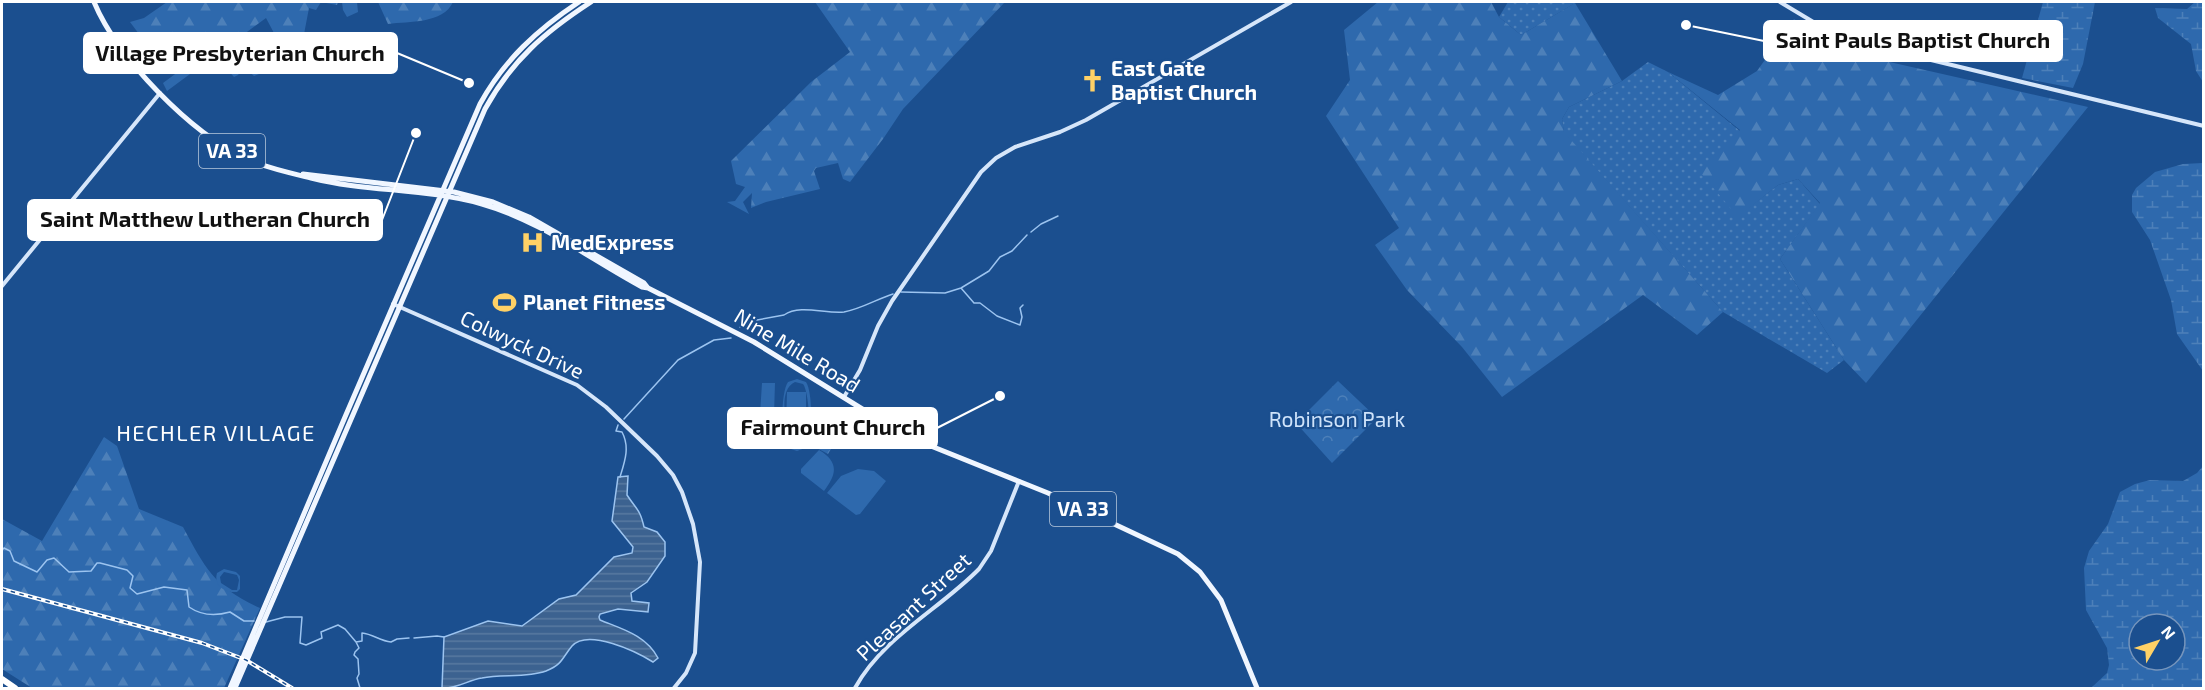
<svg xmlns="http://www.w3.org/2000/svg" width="2205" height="690" font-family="'Exo 2',sans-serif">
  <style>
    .grass { fill: url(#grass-dots) }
    .forest { fill: url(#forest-firs) }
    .wetland { fill: url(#wetland-marsh); fill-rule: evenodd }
    .park { fill: url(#park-crowns) }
    .pitch { fill: #2e69ad; fill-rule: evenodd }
    .water { fill: url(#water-rules); stroke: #9cc4f0; stroke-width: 1.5 }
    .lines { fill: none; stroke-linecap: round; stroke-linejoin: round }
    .stream { stroke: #9cc4f0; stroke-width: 1.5 }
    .secondary { stroke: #d6e6fa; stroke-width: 4 }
    .primary { stroke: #f0f6ff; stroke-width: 5 }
    .highway { stroke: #fff; stroke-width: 6 }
    .rail-casing { stroke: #fff; stroke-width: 4 }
    .rail { stroke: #1b4f8f; stroke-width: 1.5; stroke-dasharray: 4.5; stroke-linecap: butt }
    .labels { text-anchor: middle; stroke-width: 4.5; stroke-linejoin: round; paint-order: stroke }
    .shield { fill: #1b4f8f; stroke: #bbcadd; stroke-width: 1.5 }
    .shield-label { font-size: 20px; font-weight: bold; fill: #fff }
    .poi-label { font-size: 21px; font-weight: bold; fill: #fff; stroke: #1b4f8f; text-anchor: start }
    .street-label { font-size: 21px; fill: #fff; stroke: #1b4f8f }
    .park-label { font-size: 21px; fill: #cfe3fa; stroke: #1b4f8f }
    .neighbourhood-label { font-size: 22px; letter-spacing: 1.5px; fill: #fff; stroke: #1b4f8f }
    .leader { fill: none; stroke: #fff; stroke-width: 2 }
    .callout-dot { fill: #fff; stroke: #1b4f8f; stroke-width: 2 }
    .callout { fill: #fff; stroke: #fff; stroke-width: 2 }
    .callout-label { font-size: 22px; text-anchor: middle; font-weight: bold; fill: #111 }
  </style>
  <defs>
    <pattern id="grass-dots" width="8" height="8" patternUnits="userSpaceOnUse" patternTransform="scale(1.5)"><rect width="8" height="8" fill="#2e69ad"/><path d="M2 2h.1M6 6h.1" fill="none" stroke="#4d80b9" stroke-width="1.8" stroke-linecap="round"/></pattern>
    <pattern id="forest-firs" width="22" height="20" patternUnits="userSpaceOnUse" patternTransform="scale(1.5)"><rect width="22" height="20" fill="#2e69ad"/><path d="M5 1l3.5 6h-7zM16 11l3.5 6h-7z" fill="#4d80b9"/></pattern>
    <pattern id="wetland-marsh" width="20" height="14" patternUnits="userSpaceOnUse" patternTransform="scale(1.5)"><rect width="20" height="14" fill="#2e69ad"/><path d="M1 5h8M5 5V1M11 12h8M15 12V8" fill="none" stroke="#4d80b9"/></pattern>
    <pattern id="park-crowns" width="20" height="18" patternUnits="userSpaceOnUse" patternTransform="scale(1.5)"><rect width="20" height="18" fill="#2e69ad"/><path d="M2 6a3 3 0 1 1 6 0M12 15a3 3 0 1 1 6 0" fill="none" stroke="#4d80b9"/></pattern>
    <pattern id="water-rules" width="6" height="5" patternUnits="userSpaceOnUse" patternTransform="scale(1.5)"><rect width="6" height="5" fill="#3c6290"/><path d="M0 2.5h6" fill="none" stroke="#597aa1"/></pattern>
  </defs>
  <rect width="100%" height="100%" fill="#1b4f8f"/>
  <path class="grass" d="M1508 2H1577L1521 35 1499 17Z
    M1648 62 1668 72 1740 131 1738 216 1778 185 1798 179 1820 204 1780 259 1844 360 1827 373 1723 312 1564 133 1562 119 1569 107 1622 81Z"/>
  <path class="forest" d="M167 2H338L337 5 321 2 316 10 309 8 304 34 321 46 319 55 309 57 298 47 293 53 307 67 300 73 278 53 269 59 259 62V74L254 76 244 67 238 75 234 77 227 69 274 33 266 18 167 91 163 83 186 66 145 42 130 22 144 18Z
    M342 2H357L358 12 347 17 343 10Z
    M378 2H453C443 24 409 21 388 24Z
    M815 2H1005L903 109 883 139 850 182 843 179 838 163 816 168 814 171 820 189 766 202 751 208 752 193 743 202 749 214 727 202 735 201 745 187 736 184 731 161 811 82 850 52Z
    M1378 2H1491L1499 17 1521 35 1575 3 1622 81 1569 107 1562 119 1564 132 1723 312 1697 335 1643 295 1502 397 1462 347 1407 290 1375 245 1399 228 1326 116 1350 80 1344 30Z
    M1794 19 1841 51 2088 107 1866 383 1844 360 1780 259 1820 203 1798 179 1778 185 1738 217 1700 172 1740 130 1668 72 1718 95 1757 71Z
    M104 437 117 446 139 509 183 527C205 568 215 588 260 608L224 688H32L2 669V519L42 541Z"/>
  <path class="wetland" d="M2043 2H2095L2083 64 2073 88 2022 78Z
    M2195 2H2203V82L2196 71 2191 44 2158 18 2155 8 2187 9Z
    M2203 163H2204L2203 371 2177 334 2171 300 2150 240 2132 212V195L2136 188 2155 172 2183 164Z
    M2203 466V688H2091L2107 673 2109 665 2107 648 2086 610 2084 568 2089 551 2108 524 2120 492 2135 484 2150 480 2183 481 2197 473ZM2139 624H2175V660H2139Z"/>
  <path class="park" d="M1338 381 1377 418 1332 463 1296 423Z
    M832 420 844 427 828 454 815 447Z"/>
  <path class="pitch" d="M797 379 806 382C813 392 813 439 805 448L797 451 788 448C780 438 781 391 788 382ZM795 382 803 384C810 392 816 464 789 446L786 438H806V392H787L786 426C785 413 780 389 795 382Z
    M762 383H775L774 415 760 414Z
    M819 450C839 462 837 474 824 491L801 473V469Z
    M858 469 874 471 886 481 860 514 856 515 827 493 841 476Z
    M224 569 236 572 240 576V589L237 592C226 593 213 586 217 573ZM224 572 237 575 239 580 237 590H232L221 583 220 577Z"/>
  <path class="water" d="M628 476 627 495C636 509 640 509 644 527L657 532 665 542V556L647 582 631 593 632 601 649 603 648 612 618 609 600 614 599 617 600 620C622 629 646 635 658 658L653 662C637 652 588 628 572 646 562 658 563 664 546 671 527 678 502 674 482 678 468 680 457 689 442 688L444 637 488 621 522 626 559 599 576 595 614 557 632 553 633 547 612 521 618 477Z"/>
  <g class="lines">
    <path class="stream" d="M1031 232 1041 224 1058 216
      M961 288 974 303H980L997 316 1020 325 1022 317 1020 308 1023 305
      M901 292 945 293 961 288 989 271 1000 257 1012 251 1027 235
      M740 327 746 322 784 315C800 304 825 314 844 312 861 309 877 299 893 294
      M624 419 678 360 714 340 731 338
      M618 425 616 431 622 432C630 447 625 461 620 477
      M2 550 4 548 10 551 14 561 37 572 47 560 54 558 69 572 91 571 97 563H100L127 570 133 576 130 588 137 594 164 587 187 590 189 607C202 616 216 616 230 612L244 621H254
      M266 622 285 617H302L300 643 306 645 322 638 321 632 338 625 345 629 356 642 362 641V633C373 634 380 641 391 642L397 639 409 638
      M414 638 437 636 444 637
      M356 642 359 648 355 652 354 655 358 659 359 674 357 678 360 688"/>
    <path class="secondary" d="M1780 2 1825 29 1869 45 2204 126
      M2 286 160 93
      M393 304 577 385 606 407 657 456 673 475 682 492 693 524 700 562 695 653 686 673 674 688
      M844 397 860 370 878 326 892 301 981 172 996 158 1015 147 1060 132 1086 120 1291 2
      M855 688C883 637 940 609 979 569L991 551 1019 481"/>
    <path class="primary" d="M94 2C118 59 190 132 246 159 267 168 290 173 311 178 366 192 426 188 482 204 539 220 590 259 642 287L648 288 754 342 906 436 1048 493 1178 554 1200 572 1221 600 1257 688
      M303 174 454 192 493 202 529 217 644 283 648 288
      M230 688 345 417 480 104C504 60 538 29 579 2
      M235 688 485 109C512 60 545 32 591 2"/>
    <path class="highway" d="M2 679 15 688"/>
    <defs>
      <path id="rail" d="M2 589 202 643 246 660 292 688"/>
    </defs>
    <use href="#rail" class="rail-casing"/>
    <use href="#rail" class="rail"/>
  </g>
  <defs>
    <symbol id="church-bare" viewBox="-9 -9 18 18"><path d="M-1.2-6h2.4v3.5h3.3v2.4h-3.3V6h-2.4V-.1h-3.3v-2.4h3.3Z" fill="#ffd166" stroke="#1b4f8f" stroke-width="2.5" paint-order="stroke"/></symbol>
    <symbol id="hospital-bare" viewBox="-9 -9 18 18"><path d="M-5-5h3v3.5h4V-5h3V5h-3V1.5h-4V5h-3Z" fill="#ffd166" stroke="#1b4f8f" stroke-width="2.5" paint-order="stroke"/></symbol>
    <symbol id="stadium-bare" viewBox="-9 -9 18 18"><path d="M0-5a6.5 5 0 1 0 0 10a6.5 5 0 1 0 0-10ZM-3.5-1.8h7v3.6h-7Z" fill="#ffd166" stroke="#1b4f8f" stroke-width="2.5" paint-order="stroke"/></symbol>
  </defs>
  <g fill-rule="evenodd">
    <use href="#church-bare" x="1076" y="64" width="33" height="33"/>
    <use href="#hospital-bare" x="516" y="226" width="33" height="33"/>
    <use href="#stadium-bare" x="488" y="286" width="33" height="33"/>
  </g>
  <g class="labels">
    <g class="shield">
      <rect x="199" y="134" width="66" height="34" rx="4.5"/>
      <rect x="1050" y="492" width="66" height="34" rx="4.5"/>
    </g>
    <g class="shield-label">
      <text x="232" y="158">VA 33</text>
      <text x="1083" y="516">VA 33</text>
    </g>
    <g class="poi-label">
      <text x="1111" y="76">East Gate<tspan x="1111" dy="24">Baptist Church</tspan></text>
      <text x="551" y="250">MedExpress</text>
      <text x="523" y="310">Planet Fitness</text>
    </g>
    <g class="street-label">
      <text transform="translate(522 345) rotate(25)" y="7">Colwyck Drive</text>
      <text transform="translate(797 351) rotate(31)" y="7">Nine Mile Road</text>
      <text transform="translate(914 607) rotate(-43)" y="7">Pleasant Street</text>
    </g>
    <g class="park-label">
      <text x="1337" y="427">Robinson Park</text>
    </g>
    <g class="neighbourhood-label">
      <text x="216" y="441">HECHLER VILLAGE</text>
    </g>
  </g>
  <path class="leader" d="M1686 25L1764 41M469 83L397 53M416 133L382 220M1000 396L937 428"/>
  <g class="callout-dot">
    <circle cx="1686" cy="25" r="6"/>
    <circle cx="469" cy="83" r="6"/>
    <circle cx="416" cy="133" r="6"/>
    <circle cx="1000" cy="396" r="6"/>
  </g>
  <g class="callout">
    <rect x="1764" y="21" width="298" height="40" rx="6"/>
    <rect x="84" y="33" width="313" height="40" rx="6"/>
    <rect x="28" y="200" width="354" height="40" rx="6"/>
    <rect x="728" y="408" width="209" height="40" rx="6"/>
  </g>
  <g class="callout-label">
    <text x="1913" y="48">Saint Pauls Baptist Church</text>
    <text x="240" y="61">Village Presbyterian Church</text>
    <text x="205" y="227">Saint Matthew Lutheran Church</text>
    <text x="833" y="435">Fairmount Church</text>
  </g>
  <rect width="2205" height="690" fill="none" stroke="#ffffff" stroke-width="6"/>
  <g transform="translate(2157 642) rotate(51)"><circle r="28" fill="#1b4f8f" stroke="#7695bc" stroke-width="1.5"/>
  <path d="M0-4.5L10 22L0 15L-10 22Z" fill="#ffd166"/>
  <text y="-9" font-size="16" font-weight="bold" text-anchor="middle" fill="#ffffff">N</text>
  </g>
</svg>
